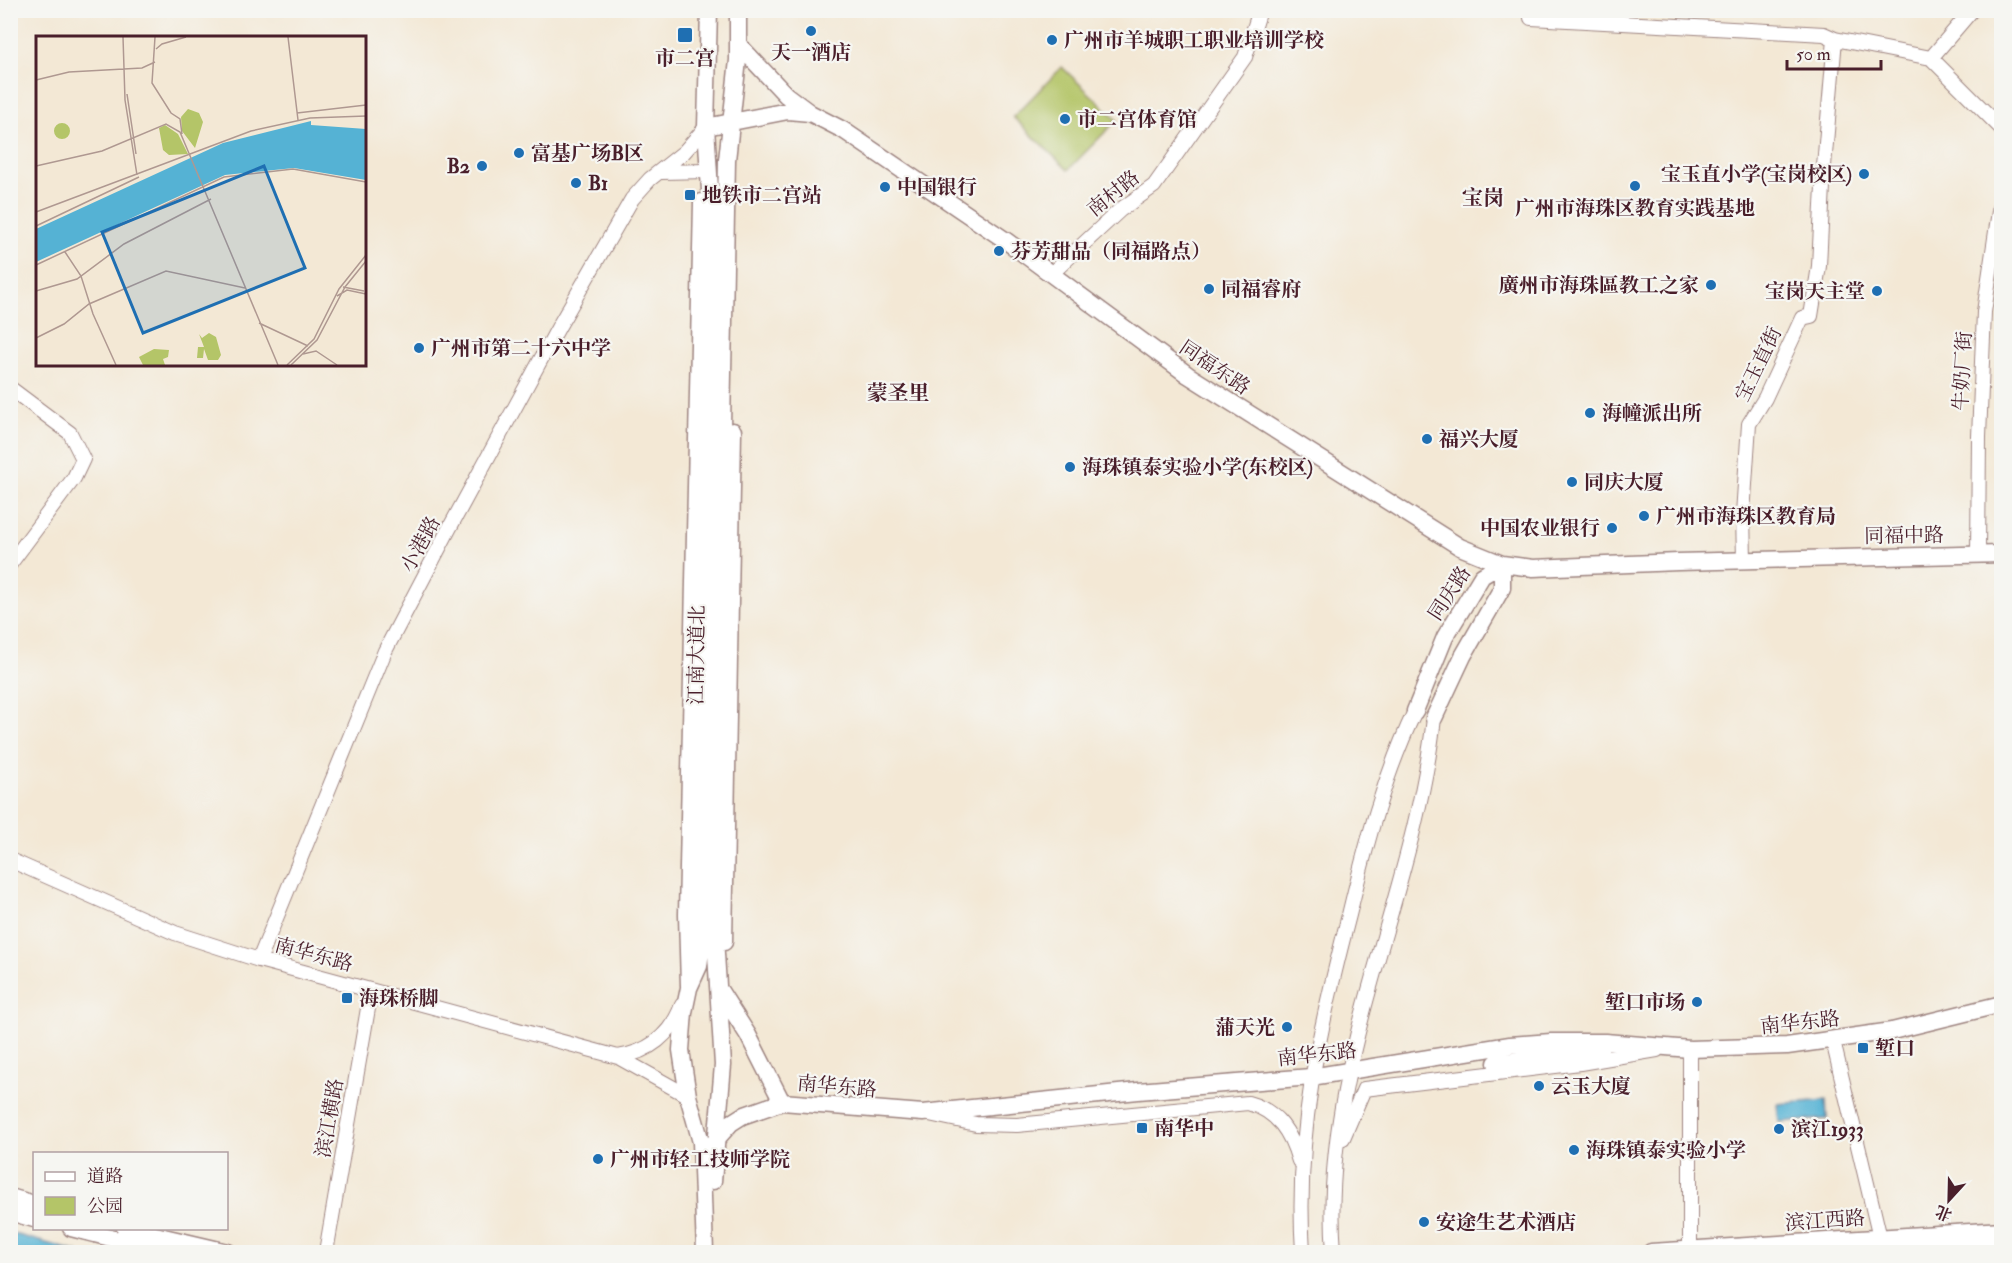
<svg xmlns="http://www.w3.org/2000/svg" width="2012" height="1263" font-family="'IM FELL Double Pica','Noto Serif SC',serif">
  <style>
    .green { fill: #b4c568; stroke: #7f724a; stroke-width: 1.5 }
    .water { fill: #55b2d4; stroke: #506880; stroke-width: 1.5 }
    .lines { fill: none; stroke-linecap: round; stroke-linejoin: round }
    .minor-casing { stroke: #9e8480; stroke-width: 16 }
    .major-casing { stroke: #9e8480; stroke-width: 19 }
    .minor { stroke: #fff; stroke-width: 14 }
    .major { stroke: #fff; stroke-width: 16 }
    .poi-dot { fill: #1f6fb2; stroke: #f6f6f2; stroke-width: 2 }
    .labels { text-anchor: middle; stroke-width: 4.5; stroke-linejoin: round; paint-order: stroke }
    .poi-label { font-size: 20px; font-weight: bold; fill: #4a1f2b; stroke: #f6f6f2; text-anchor: start }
    .street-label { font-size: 20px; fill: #4a1f2b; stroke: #f6f6f2 }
    .neighbourhood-label { font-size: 21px; font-weight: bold; fill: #4a1f2b; stroke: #f6f6f2 }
    .inset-road { fill: none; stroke: #af9891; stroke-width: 1.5 }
    .view { fill: #1f6fb2; fill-opacity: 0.15; stroke: #1f6fb2; stroke-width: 3 }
    .inset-edge { fill: none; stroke: #4a1f2b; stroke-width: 3 }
  </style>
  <rect width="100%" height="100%" fill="#f6f6f2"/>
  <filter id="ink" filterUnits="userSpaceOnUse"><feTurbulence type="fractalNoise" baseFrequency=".0167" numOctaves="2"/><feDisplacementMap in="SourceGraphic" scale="12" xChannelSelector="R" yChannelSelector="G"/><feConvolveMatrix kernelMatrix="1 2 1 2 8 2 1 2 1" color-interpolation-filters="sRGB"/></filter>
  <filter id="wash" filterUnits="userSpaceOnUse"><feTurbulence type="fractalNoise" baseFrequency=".008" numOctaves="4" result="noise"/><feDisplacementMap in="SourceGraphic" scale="24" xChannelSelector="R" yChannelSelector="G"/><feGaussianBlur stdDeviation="1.35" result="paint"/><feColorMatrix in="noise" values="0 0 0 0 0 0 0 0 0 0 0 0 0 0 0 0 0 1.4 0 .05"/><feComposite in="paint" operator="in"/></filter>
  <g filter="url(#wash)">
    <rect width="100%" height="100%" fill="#f3e8d5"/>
    <path class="green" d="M1062 67 1117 120 1068 170 1013 117Z"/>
    <path class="water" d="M1826 1100 1827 1119 1779 1122 1777 1104Z
      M10 1233H11L78 1252H11Z"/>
  </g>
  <g filter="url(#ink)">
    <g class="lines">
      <defs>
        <path id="minor" d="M1972 10 1931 58 2002 129
          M1531 18 1824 34 1835 39
          M661 172 707 171
          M1051 274 1120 210 1154 186 1245 57 1260 10
          M10 388 70 433 83 459 74 478 10 564
          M1978 554 1979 437 1984 312 2002 191
          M1744 560 1743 514 1749 424 1765 398 1802 318 1811 316 1819 266 1824 166 1835 39 1931 58
          M10 860 175 933 259 960 618 1057 688 1096
          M259 960 385 651 449 529 559 326 632 199 650 179 684 152 706 127
          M1833 1041 1880 1238
          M618 1057C650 1052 671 1035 682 1005
          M929 1114 976 1124 1017 1125 1248 1103C1278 1111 1291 1133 1299 1161
          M1343 1138 1364 1089 1580 1063 1657 1050
          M326 1252 371 991
          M1303 1252C1295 1132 1319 1031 1349 915 1366 845 1384 776 1415 711
          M1334 1252C1319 1068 1414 898 1434 718
          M1690 1252V1049"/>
        <path id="major" d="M738 44 786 95 810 113
          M706 127 788 111 810 113 843 130 1005 240 1188 375 1460 547 1502 564 1533 568 1678 562 2002 554
          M1415 711 1445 637 1482 576 1502 564
          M1434 718 1463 656 1502 588V564
          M724 942 733 431
          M689 986 687 915 702 202
          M720 991 748 1035 782 1102
          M1496 1063 1600 1051
          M715 1141 731 1123 742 1116 782 1102 923 1113 1138 1091 1311 1077 1510 1045 1551 1042H1605L1690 1049 1787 1046 1892 1031 2002 1004
          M713 1181 723 1065 713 906 727 160 738 60V10
          M10 1197 34 1204
          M10 1212 34 1219
          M71 1228 166 1252
          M125 1228 228 1252
          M705 1252 701 1142 688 1096 681 1050 684 1012 689 988 699 966 702 942 700 858 712 289V222L706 127 709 10
          M1651 1252 2002 1230
          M1857 1252 2002 1242"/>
      </defs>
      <use href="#minor" class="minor-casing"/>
      <use href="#major" class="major-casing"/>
      <use href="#minor" class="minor"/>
      <use href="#major" class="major"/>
    </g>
  </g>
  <g class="poi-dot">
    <circle cx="811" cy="31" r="6"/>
    <rect x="677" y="27" width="16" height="16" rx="3"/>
    <circle cx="1052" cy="40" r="6"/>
    <circle cx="1065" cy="119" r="6"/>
    <circle cx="519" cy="153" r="6"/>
    <circle cx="482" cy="166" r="6"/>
    <circle cx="1864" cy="174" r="6"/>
    <circle cx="576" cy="183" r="6"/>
    <circle cx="1635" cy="186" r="6"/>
    <circle cx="885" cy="187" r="6"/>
    <rect x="684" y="189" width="12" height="12" rx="3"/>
    <circle cx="999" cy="251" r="6"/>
    <circle cx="1711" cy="285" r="6"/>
    <circle cx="1209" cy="289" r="6"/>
    <circle cx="1877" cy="291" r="6"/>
    <circle cx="419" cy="348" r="6"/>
    <circle cx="1590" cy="413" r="6"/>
    <circle cx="1427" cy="439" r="6"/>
    <circle cx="1070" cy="467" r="6"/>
    <circle cx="1572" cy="482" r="6"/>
    <circle cx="1644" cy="516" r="6"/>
    <circle cx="1612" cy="528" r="6"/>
    <rect x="341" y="992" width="12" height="12" rx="3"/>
    <circle cx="1697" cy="1002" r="6"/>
    <circle cx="1287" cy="1027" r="6"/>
    <rect x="1857" y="1042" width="12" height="12" rx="3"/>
    <circle cx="1539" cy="1086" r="6"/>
    <rect x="1136" y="1122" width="12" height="12" rx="3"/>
    <circle cx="1779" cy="1129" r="6"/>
    <circle cx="1574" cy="1150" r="6"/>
    <circle cx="598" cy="1159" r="6"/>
    <circle cx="1424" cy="1222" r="6"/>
  </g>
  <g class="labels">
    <g class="poi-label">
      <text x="1064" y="47">广州市羊城职工职业培训学校</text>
      <text x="811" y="59" text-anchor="middle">天一酒店</text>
      <text x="685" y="65" text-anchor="middle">市二宫</text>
      <text x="1077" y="126">市二宫体育馆</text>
      <text x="531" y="160">富基广场B区</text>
      <text x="470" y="173" text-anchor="end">B2</text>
      <text x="1852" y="181" text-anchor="end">宝玉直小学(宝岗校区)</text>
      <text x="588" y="190">B1</text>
      <text x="897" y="194">中国银行</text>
      <text x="702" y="202">地铁市二宫站</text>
      <text x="1635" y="215" text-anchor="middle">广州市海珠区教育实践基地</text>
      <text x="1011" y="258">芬芳甜品（同福路点）</text>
      <text x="1699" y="292" text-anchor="end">廣州市海珠區教工之家</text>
      <text x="1221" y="296">同福睿府</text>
      <text x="1865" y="298" text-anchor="end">宝岗天主堂</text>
      <text x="431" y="355">广州市第二十六中学</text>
      <text x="1602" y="420">海幢派出所</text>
      <text x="1439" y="446">福兴大厦</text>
      <text x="1082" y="474">海珠镇泰实验小学(东校区)</text>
      <text x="1584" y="489">同庆大厦</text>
      <text x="1656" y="523">广州市海珠区教育局</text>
      <text x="1600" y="535" text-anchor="end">中国农业银行</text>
      <text x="359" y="1005">海珠桥脚</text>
      <text x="1685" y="1009" text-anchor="end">堑口市场</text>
      <text x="1275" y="1034" text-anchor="end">蒲天光</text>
      <text x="1875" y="1055">堑口</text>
      <text x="1551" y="1093">云玉大廈</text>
      <text x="1154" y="1135">南华中</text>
      <text x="1791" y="1136">滨江1933</text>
      <text x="1586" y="1157">海珠镇泰实验小学</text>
      <text x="610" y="1166">广州市轻工技师学院</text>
      <text x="1436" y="1229">安途生艺术酒店</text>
    </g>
    <g class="street-label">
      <text transform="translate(1113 193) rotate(-39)" y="7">南村路</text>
      <text transform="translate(1758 364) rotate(-64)" y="7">宝玉直街</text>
      <text transform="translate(1215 367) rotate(34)" y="7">同福东路</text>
      <text transform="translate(1962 371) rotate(-87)" y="7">牛奶厂街</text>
      <text transform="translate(1904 535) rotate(-1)" y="7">同福中路</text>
      <text transform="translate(420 544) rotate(-62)" y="7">小港路</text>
      <text transform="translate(1449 593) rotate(-57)" y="7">同庆路</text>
      <text transform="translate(696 655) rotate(-89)" y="7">江南大道北</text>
      <text transform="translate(314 954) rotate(15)" y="7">南华东路</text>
      <text transform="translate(1800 1022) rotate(-6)" y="7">南华东路</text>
      <text transform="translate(1317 1054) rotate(-6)" y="7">南华东路</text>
      <text transform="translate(837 1086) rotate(5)" y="7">南华东路</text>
      <text transform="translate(329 1118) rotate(-80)" y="7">滨江横路</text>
      <text transform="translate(1825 1220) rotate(-4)" y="7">滨江西路</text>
    </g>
    <g class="neighbourhood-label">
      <text x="1483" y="205">宝岗</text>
      <text x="898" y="400">蒙圣里</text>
    </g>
  </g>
  <g transform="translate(36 36)">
    <rect width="330" height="330" fill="#f3e8d5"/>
    <path d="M152 73 163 77 167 86 159 112 146 95 145 81ZM18 95a8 8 0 1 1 16 0a8 8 0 1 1-16 0ZM129 89 142 98 152 118 133 119 127 114 123 92ZM163 298 166 302 173 297 180 301 185 319 182 324H172L168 313 167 322H161L162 311H168ZM118 313 133 314 132 321 127 323 129 329H107L103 321Z" fill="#b4c568"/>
    <path d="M275 85V89L330 93V144L258 132 189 139 0 226V193L187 107Z" fill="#55b2d4"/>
    <path class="inset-road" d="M87 1 89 64 101 139M119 1 116 47 135 77 144 83 146 98M252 1 262 84M120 13 126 8 150 1M0 44 33 36 106 32 119 26M91 58 100 118M261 77 330 69M0 130 66 115 130 88 144 96 242 329M0 176 215 95 274 82 330 80M0 190 103 141M29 216 45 240 57 278 80 329M0 229 188 141 257 133 330 146M307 251 328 255M0 255 41 243 88 208 175 163M301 260 311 254 330 258M223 287 272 310M0 302 28 288 53 268 130 235 209 252M267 318 280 315 301 329M251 329 278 303 303 253 330 219M255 329 281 304 309 251 330 225"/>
    <path class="view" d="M228 130 269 232 107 297 66 196Z"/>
    <rect width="330" height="330" class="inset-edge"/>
  </g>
  <rect width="2012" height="1263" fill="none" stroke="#f6f6f2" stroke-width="36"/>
  <rect x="33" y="1152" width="195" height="78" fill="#f6f6f2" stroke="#b1a0a2" stroke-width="1.5"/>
  <rect x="45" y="1172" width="30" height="9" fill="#ffffff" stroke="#b1a0a2" stroke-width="1.5"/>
  <text x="87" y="1182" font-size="18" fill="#4a1f2b">道路</text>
  <rect x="45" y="1197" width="30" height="18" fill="#b4c568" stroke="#b1a0a2" stroke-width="1.5"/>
  <text x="87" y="1212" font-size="18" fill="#4a1f2b">公园</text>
  <g transform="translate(1949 1200) rotate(202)" stroke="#f6f6f2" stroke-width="4.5" paint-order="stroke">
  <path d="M0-4.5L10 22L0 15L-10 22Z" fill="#4a1f2b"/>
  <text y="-9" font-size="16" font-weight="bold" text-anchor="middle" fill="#4a1f2b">北</text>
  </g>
  <path d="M1787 60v9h94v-9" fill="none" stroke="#4a1f2b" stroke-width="3"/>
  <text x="1796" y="60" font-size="18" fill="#4a1f2b" stroke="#f6f6f2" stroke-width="4.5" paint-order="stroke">50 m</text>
</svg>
